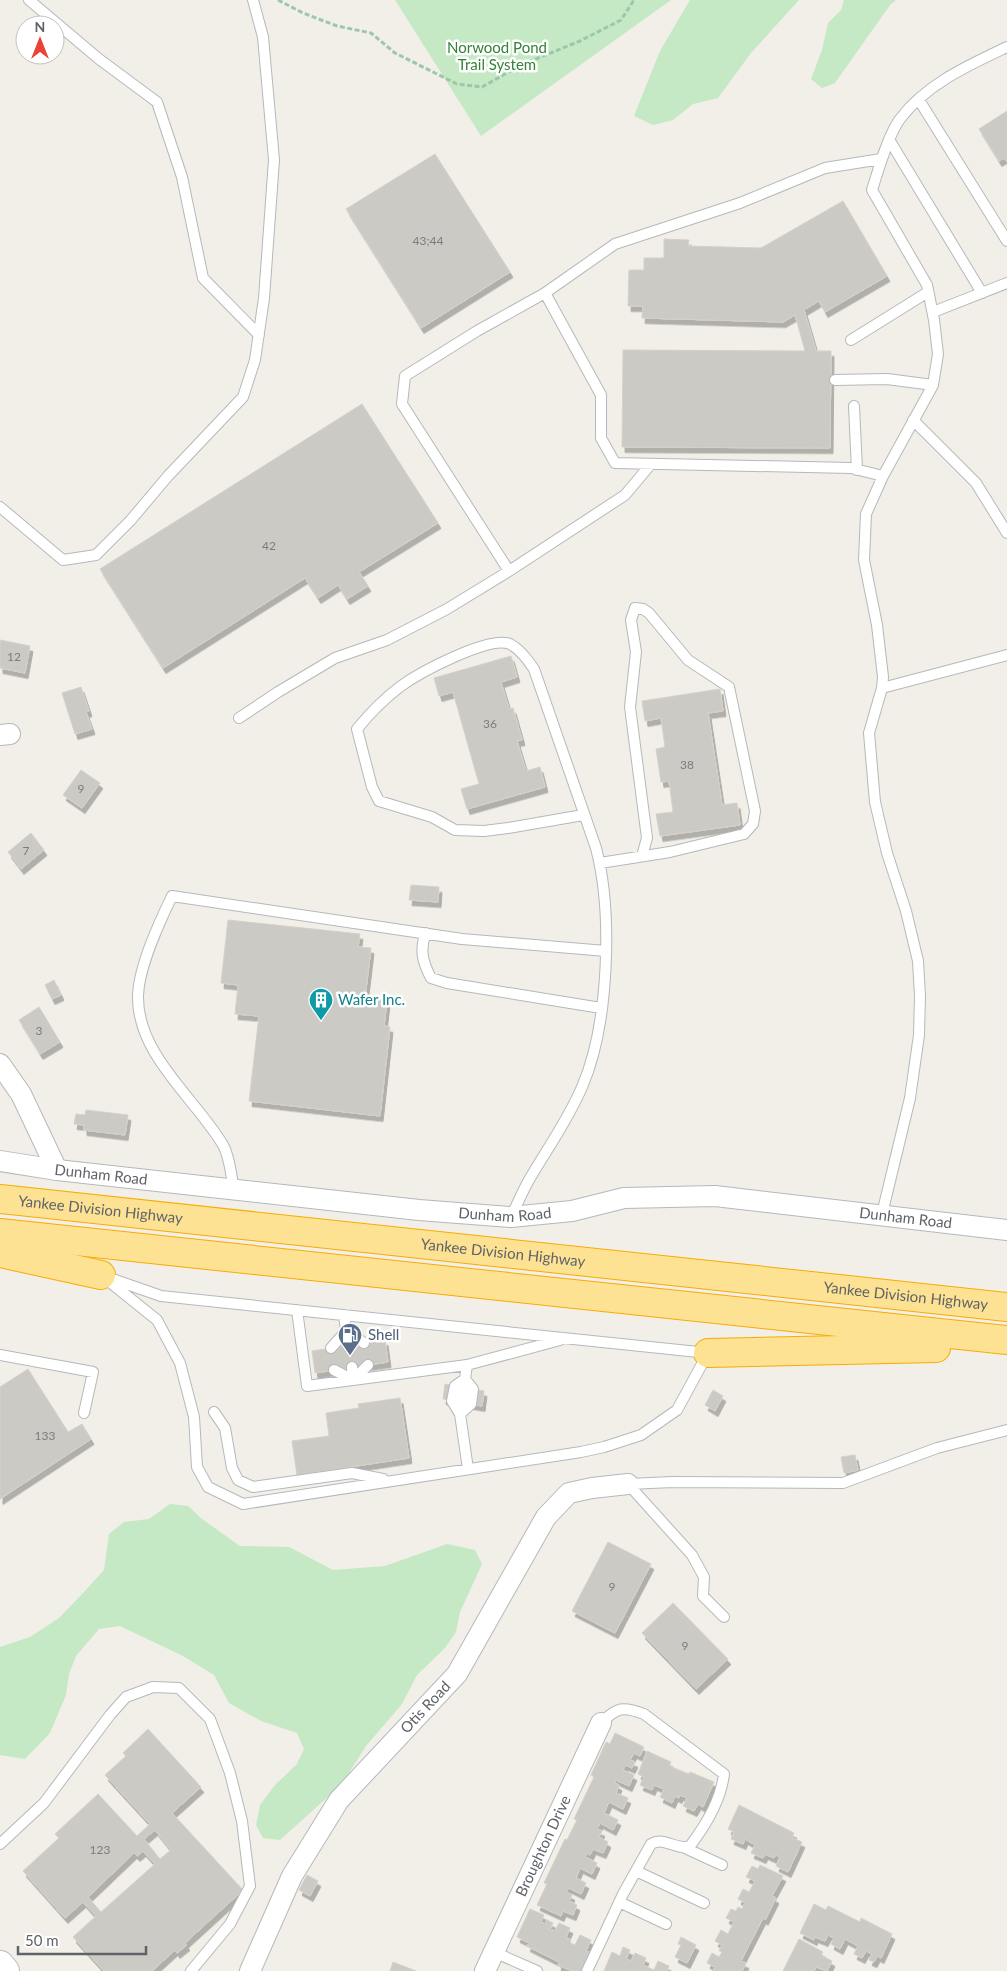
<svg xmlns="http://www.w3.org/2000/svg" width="1007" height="1971" font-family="Lato,sans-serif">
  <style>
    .green { fill: #c5e8c5 }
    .building { fill: #cccac5; stroke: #d6d1c6; fill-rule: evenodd; filter: url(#shadow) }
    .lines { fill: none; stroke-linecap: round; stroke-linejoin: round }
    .service-casing { stroke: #b5b8bc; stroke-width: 12 }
    .minor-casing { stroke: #b5b8bc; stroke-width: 22 }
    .secondary-casing { stroke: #b6babf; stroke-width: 30 }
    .motorway-casing { stroke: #f9ab00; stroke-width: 30 }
    .path { stroke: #9cc7a9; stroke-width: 3; stroke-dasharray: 5 2.5; stroke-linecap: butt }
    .service { stroke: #fff; stroke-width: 10 }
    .minor { stroke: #fff; stroke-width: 20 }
    .secondary { stroke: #fff; stroke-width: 28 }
    .motorway { stroke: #fde293; stroke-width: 28 }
    .labels { text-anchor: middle; stroke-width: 5; stroke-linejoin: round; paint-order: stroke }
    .number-label { font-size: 12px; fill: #7a7d7f }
    .park-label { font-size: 15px; fill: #348238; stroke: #fff }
    .culture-label { font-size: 15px; fill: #0d838f; stroke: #fff; text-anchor: start }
    .street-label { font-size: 15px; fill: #5f6368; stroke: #fff }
    .service-label { font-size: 15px; fill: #4e5e75; stroke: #fff; text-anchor: start }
  </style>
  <defs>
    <filter id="shadow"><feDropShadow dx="3" dy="5.5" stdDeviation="0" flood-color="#0004"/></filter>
  </defs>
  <rect width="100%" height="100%" fill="#f1efe8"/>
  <path class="green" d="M395 0H671L481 136Z
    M690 0H799L751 53 718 98 693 104 673 120 653 125 634 116 660 51Z
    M844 0H896L890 5 835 83 822 88 811 79 822 50 828 23 841 10Z
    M170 1504 188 1506 202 1519 240 1546 289 1547 333 1570 385 1566 447 1544 475 1550 482 1564 460 1612 456 1632 445 1648 417 1675 402 1704 366 1746 342 1784 280 1840 263 1838 256 1825 260 1805 275 1785 297 1764 304 1749 297 1733 261 1721 229 1703 214 1675 183 1656 120 1626 99 1629 76 1656 69 1674 66 1695 50 1733 25 1759 0 1755V1647L30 1637 59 1618 84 1592 104 1570 109 1534 124 1522 149 1519Z"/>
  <path class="building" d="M1007 111V162L1004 158 999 161 979 129Z
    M435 154 510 272 421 328 346 209Z
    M843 201 887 276 825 312 819 301 804 310 816 351H831L830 448 622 447 623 350 805 351 795 315 783 322 642 318 643 306H628L629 270H644V258H664V239L689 240 688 246 761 248Z
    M362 404 438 523 359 572 368 586 347 599 338 585 318 598 305 578 163 668 100 569Z
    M0 640 30 646 25 673 0 668Z
    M511 656 517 677 501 682 509 709 513 708 522 740 517 741 526 771 540 767 545 787 467 809 461 789 479 784 453 692 439 696 434 678Z
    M81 687 89 711 86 712 92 729 75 734 62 693Z
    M720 689 723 711 708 713 722 805 737 803 740 825 660 836 656 814 673 812 669 781 661 782 656 749 665 747 661 718 645 721 642 701Z
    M81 770 100 783 82 808 63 795Z
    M31 833 44 850 21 869 8 852Z
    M411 885 439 887 438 902 409 900Z
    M228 920 360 934 358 947 371 948 365 998 387 1000 384 1026 390 1027 380 1116 249 1101 259 1016 235 1014 238 985 221 983Z
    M54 980 61 995 52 999 45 985Z
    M39 1007 60 1042 40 1054 19 1020Z
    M86 1110 128 1115 125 1135 84 1130V1125L74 1124 76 1114 85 1115Z
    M385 1340 388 1362 315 1373 312 1351Z
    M28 1369 68 1432 82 1424 91 1439 0 1499V1387Z
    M445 1384 484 1391 482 1406 443 1399Z
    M713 1390 723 1396 715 1411 705 1405Z
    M400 1398 409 1458 297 1475 292 1441 329 1436 326 1413 359 1408 358 1404Z
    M855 1455 858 1470 844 1473 841 1457Z
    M608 1542 651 1564 615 1633 572 1611Z
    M673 1603 728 1659 696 1689 642 1633Z
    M148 1729 201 1787 172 1813 243 1890 185 1943 187 1945 177 1953 175 1950 152 1971H104L73 1937 96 1916 83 1902 65 1918 23 1871 59 1838 55 1834 98 1794 137 1836 150 1824 105 1775 126 1756 123 1753ZM155 1830 171 1850 160 1859 144 1839ZM143 1851 155 1864 101 1912 88 1897 134 1853 137 1856Z
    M615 1733 644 1747 640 1756 634 1753 630 1760 635 1762 632 1768 625 1765 623 1770 634 1775 629 1786 616 1780 615 1783 619 1785 616 1793 628 1798 623 1809 609 1802 604 1813 618 1820 613 1830 600 1823 597 1829 602 1831 599 1837 608 1842 603 1853 593 1849 590 1855 587 1853 585 1857 597 1863 592 1874 580 1868 576 1878 586 1883 581 1894 569 1888 566 1892 572 1895 569 1901 577 1905 573 1915 563 1911 561 1916 537 1905 547 1884 544 1883 565 1839 567 1840 577 1820 574 1819 594 1777 591 1775 606 1742 610 1744Z
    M647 1751 671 1762 669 1766 689 1774 690 1772 714 1782 703 1807 698 1804 694 1811 683 1806 687 1798 680 1795 679 1798 675 1796 672 1803 660 1797 664 1789 654 1785 652 1790 640 1785 644 1777 638 1774Z
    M739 1805 794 1833 792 1838 802 1842 788 1872 776 1866 780 1857 776 1855 774 1858 765 1854 763 1858 751 1853 755 1845 745 1839 743 1844 731 1839 734 1832 728 1829Z
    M760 1865 783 1876 772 1896 776 1898 765 1920 763 1918 741 1961 746 1963 742 1971H713L715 1967 707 1963 712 1953 719 1957 722 1952 719 1951 722 1945 715 1941 721 1930 728 1934 734 1922 726 1918 731 1909 736 1911 738 1907 742 1909 745 1903 738 1899 743 1889 749 1892 755 1881 746 1877 752 1866 758 1869Z
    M307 1875 318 1881 310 1896 299 1890Z
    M814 1904 826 1910 828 1906 860 1922 861 1918 892 1934 881 1958 877 1956 874 1962 869 1960 872 1954 866 1951 862 1958 854 1954 858 1946 845 1939 840 1949 831 1944 834 1938 828 1935 825 1941 815 1937 814 1940 800 1933Z
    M530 1909 544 1915 541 1922 545 1924 547 1920 553 1923 550 1929 555 1931 559 1923 570 1928 566 1937 571 1940 570 1943 575 1945 580 1935 591 1940 586 1951 591 1953 582 1971H572L558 1965 559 1962 527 1946 529 1943 517 1937Z
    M681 1937 696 1945 687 1963 675 1957 681 1945 678 1944Z
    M799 1939 823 1952 821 1955 832 1961 827 1971 816 1967 814 1971H783Z
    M623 1947 630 1950 626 1959 631 1961 635 1953 646 1958 643 1965 654 1970 658 1961 669 1966 667 1971H604L612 1952 620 1956Z
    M393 1962 416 1971H390Z"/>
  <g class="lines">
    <defs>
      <path id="service" d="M29 0 99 59 157 102 182 177 203 278 259 335
        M919 100 1007 241
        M890 141 982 293
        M881 159 825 168 740 203 615 244 545 293 601 395V438L615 463 851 468 883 476
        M933 312 1007 283
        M851 340 928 292
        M835 380 887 379 933 385
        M854 406 857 470
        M913 420 976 483 1007 533
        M0 507 63 560 96 555 130 521 168 476 243 397 255 360 264 298 274 160 263 37 253 0
        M509 571 402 404 405 376 477 331 545 293
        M882 688 1007 655
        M239 718 278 692 335 658 387 640 447 609 509 571 625 495 651 464
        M600 863 670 852 744 834 753 824 755 811 729 687 688 660 649 613 643 609 635 608 631 620 636 652 630 707 647 838 642 856
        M426 933C419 950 423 963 431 978L447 983 601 1008
        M234 1190C231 1176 230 1157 223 1145 196 1099 137 1055 138 996 139 966 159 923 172 896L462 939 606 951
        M882 1214 910 1098 919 1035 920 996 918 961 906 911 887 853 875 802 869 733 882 688 883 677 877 625 864 560 866 514 883 476 933 385 938 354 934 320 927 285 872 190C878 171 888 135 900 119 926 84 969 65 1007 47
        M511 1217C517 1205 522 1192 529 1180 547 1149 568 1120 582 1087 609 1025 613 913 596 848L534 669C528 660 520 649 510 644 489 635 419 673 401 686 385 698 370 713 357 729L372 787 379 801 432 817 455 830 484 831 508 828 583 815
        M101 1275 161 1296 708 1353 677 1410 641 1435 604 1447 581 1452 243 1504 208 1487 197 1467 194 1417 180 1363 157 1320Z
        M297 1310 307 1386 467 1365 560 1340
        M344 1315 348 1346
        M331 1348 346 1331 364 1343
        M0 1355 93 1372 84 1413
        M467 1365 460 1414 468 1469
        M352 1367 353 1380
        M334 1370 353 1380
        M465 1379 473 1389 471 1404 460 1414 452 1401 455 1386Z
        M353 1380 368 1365
        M214 1412 225 1428 232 1468 238 1480 253 1487 352 1473 383 1479
        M628 1484 673 1482 843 1483 937 1448 1007 1430
        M628 1484 692 1555 704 1577 703 1596 724 1617
        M0 1844 44 1803 110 1715 126 1697 153 1687 179 1688 210 1719 230 1773 242 1821 250 1886 230 1924 191 1971
        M685 1848 722 1865
        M636 1871 704 1903
        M619 1902 666 1924
        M494 1952 537 1971
        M587 1971 623 1894 651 1844C665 1836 676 1851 690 1846 706 1825 721 1800 724 1774L644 1714C623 1706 617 1707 601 1723"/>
      <g id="minor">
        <path d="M0 735 10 734"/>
        <path d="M0 1064 21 1094 57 1170"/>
        <path id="s1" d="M0 1161 57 1170 419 1210 511 1217 572 1211 624 1198 715 1196 1007 1230"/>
        <path id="s2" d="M250 1971 292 1876 339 1800 457 1674 546 1517 569 1493 592 1488 628 1484"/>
        <path id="s3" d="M485 1971 601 1723"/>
      </g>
      <path id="secondary" d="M0 1965 5 1971"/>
      <g id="motorway">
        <path id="s4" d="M0 1199 1007 1307"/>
        <path d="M0 1233 1007 1340"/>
        <path d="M0 1253 101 1275"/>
        <path d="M708 1353 936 1348"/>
      </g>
    </defs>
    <use href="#service" class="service-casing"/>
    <use href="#minor" class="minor-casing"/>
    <use href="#secondary" class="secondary-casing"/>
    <use href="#motorway" class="motorway-casing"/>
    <path class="path" d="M278 0 303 13 337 26 371 33 395 53 457 84 482 87 521 65 580 41 621 20 634 0"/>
    <use href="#service" class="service"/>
    <use href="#minor" class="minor"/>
    <use href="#secondary" class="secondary"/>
    <use href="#motorway" class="motorway"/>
  </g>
  <defs>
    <symbol id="building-pin" viewBox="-11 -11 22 30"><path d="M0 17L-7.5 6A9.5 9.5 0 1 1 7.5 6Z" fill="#0f9aa8" stroke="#fff"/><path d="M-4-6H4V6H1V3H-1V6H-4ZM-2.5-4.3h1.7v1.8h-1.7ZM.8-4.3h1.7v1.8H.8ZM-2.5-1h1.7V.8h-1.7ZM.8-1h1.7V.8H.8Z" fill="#fff"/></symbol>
    <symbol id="fuel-pin" viewBox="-11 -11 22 30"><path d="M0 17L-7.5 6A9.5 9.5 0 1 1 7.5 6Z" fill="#5c6f8a" stroke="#fff"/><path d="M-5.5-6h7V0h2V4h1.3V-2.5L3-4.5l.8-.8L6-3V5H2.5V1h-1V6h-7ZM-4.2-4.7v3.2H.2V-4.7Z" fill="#fff"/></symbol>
  </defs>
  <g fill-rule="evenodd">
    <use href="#building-pin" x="307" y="986" width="28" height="38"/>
    <use href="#fuel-pin" x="336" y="1321" width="28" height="38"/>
  </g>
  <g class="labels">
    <g class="number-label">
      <text x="428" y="245">43;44</text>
      <text x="269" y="550">42</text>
      <text x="14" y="661">12</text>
      <text x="490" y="728">36</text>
      <text x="687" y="769">38</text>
      <text x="81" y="793">9</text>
      <text x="26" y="855">7</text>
      <text x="39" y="1035">3</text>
      <text x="45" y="1440">133</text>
      <text x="612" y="1591">9</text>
      <text x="685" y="1650">9</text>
      <text x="100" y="1854">123</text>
    </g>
    <g class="park-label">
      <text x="497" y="53">Norwood Pond<tspan x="497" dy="17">Trail System</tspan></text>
    </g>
    <g class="culture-label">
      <text x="338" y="1005">Wafer Inc.</text>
    </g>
    <g class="street-label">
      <text dy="5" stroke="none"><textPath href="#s1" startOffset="102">Dunham Road</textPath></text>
      <text dy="5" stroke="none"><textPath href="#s4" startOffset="101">Yankee Division Highway</textPath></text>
      <text dy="5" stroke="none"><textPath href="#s1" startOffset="508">Dunham Road</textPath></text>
      <text dy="5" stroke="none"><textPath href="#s1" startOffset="912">Dunham Road</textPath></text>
      <text dy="5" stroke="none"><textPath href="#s4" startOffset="506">Yankee Division Highway</textPath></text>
      <text dy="5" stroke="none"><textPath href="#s4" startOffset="911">Yankee Division Highway</textPath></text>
      <text dy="5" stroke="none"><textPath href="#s2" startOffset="320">Otis Road</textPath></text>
      <text dy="5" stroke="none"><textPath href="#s3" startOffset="138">Broughton Drive</textPath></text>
    </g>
    <g class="service-label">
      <text x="368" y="1340">Shell</text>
    </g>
  </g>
  <g transform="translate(40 40)"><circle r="24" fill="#ffffff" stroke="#bfc1c3"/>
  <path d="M0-4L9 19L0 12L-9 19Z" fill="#ea4335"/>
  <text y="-8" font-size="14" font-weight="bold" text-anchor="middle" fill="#5f6368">N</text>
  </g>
  <path d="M18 1946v8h128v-8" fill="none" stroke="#5f6368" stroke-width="2.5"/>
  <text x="25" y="1946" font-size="15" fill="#5f6368" stroke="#ffffff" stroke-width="4" paint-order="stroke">50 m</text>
</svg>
